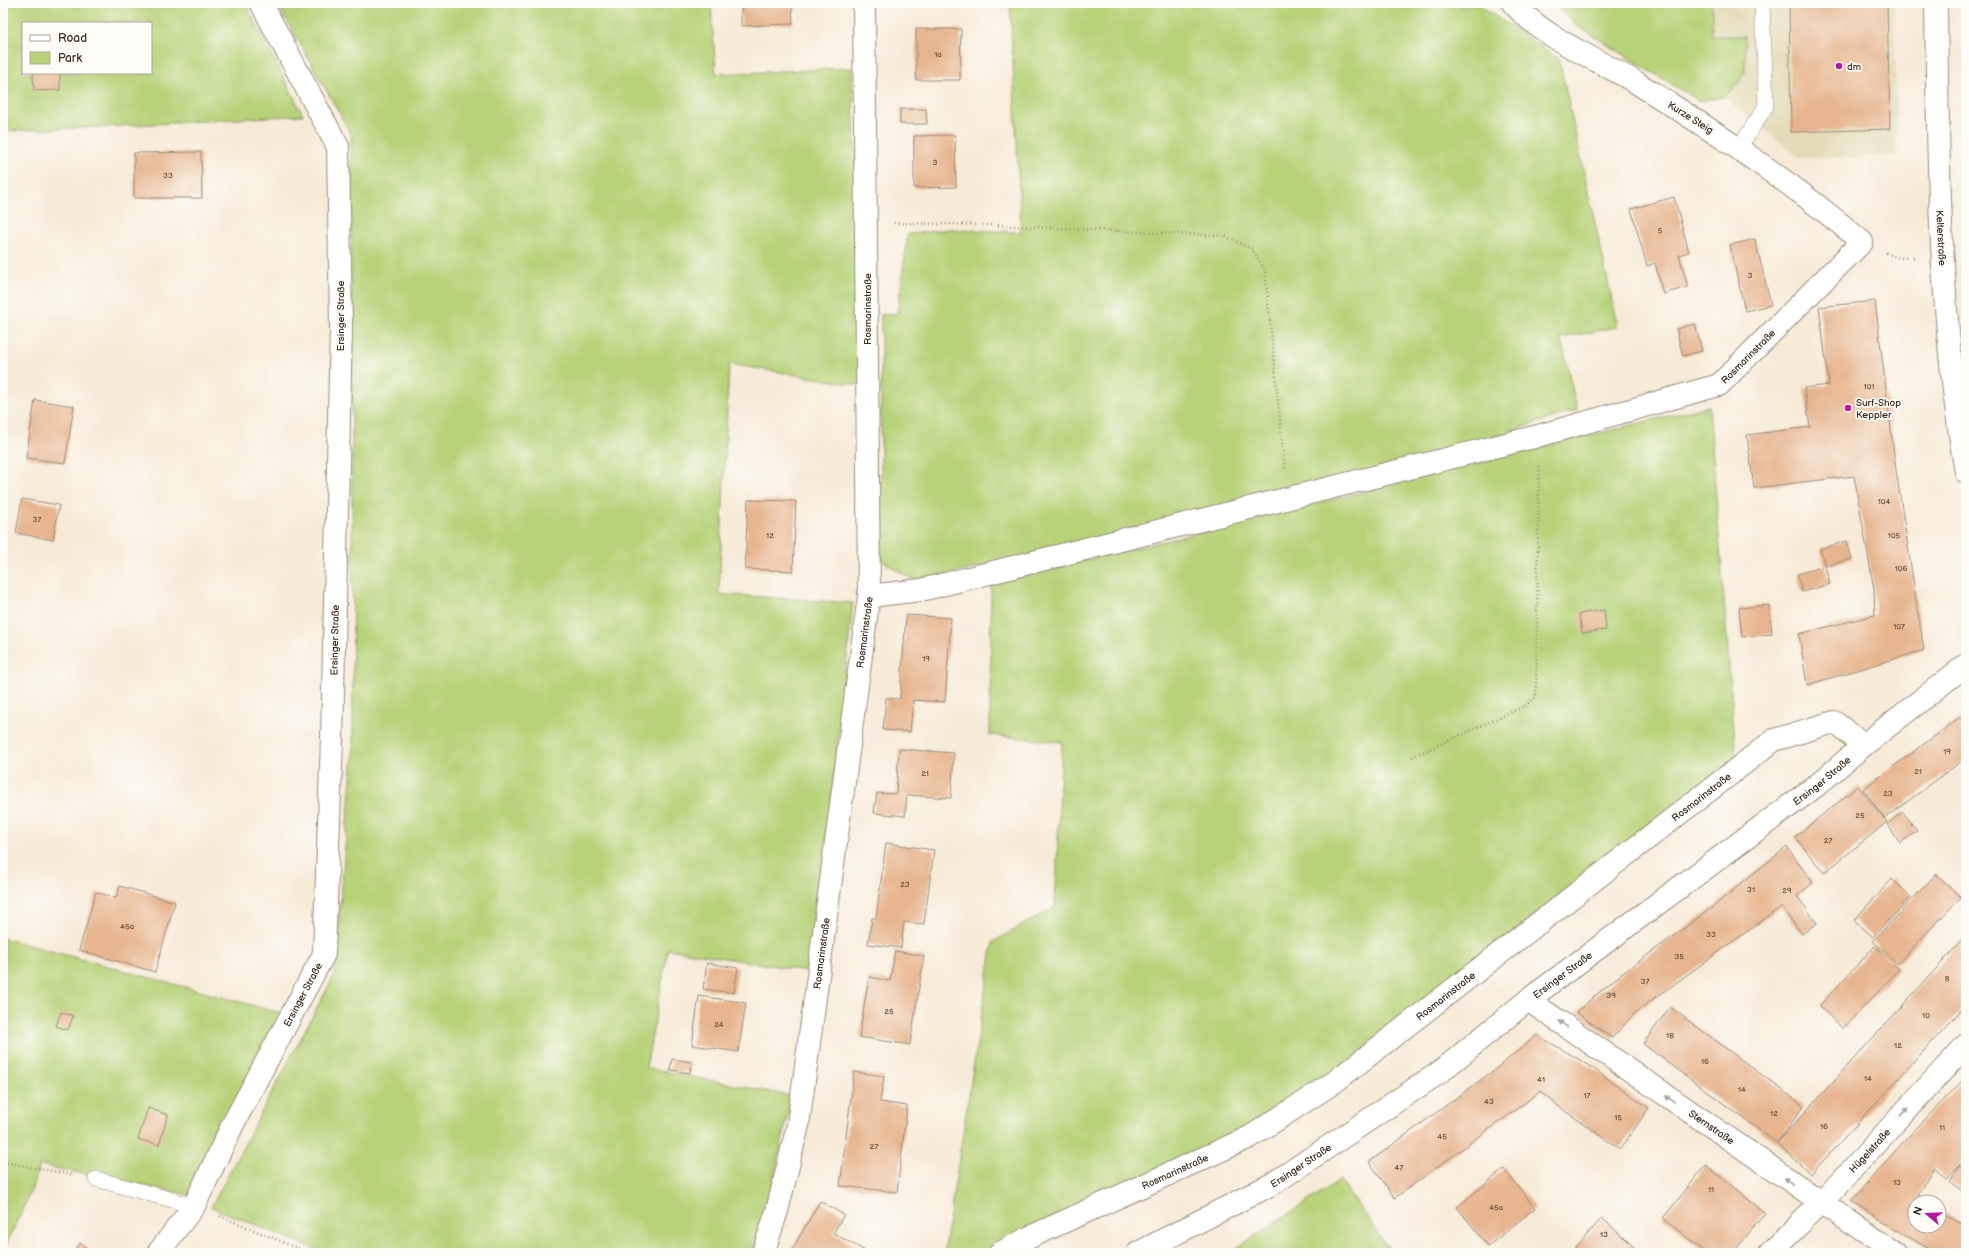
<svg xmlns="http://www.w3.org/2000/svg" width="1969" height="1256" font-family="'Balsamiq Sans',sans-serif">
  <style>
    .built { fill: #e4dbba }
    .green { fill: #b7d278; stroke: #797e4b; fill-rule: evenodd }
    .building { fill: #e7b58f }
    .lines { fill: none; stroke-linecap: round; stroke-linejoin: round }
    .lane-casing { stroke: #998a7b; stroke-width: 16 }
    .street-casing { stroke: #998a7b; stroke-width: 24 }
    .primary-casing { stroke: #998a7b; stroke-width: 24 }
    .path { stroke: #998a7b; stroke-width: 2.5; stroke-dasharray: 1 3; stroke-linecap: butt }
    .lane { stroke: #fff; stroke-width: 15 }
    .street { stroke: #fff; stroke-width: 22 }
    .primary { stroke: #fff; stroke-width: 22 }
    .oneway { fill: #a79f9a }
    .poi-dot { fill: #b5179e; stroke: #fdfcf7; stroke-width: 1.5 }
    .labels { text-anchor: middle; stroke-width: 3.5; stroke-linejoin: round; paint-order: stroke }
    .number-label { font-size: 8px; fill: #664d3a }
    .poi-label { font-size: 10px; fill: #3b2a1e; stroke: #fdfcf7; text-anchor: start }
    .street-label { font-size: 10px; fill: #3b2a1e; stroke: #fdfcf7 }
  </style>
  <rect width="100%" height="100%" fill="#fdfcf7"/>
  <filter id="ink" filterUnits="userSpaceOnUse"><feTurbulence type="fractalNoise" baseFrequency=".025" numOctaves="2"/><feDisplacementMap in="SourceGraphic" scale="8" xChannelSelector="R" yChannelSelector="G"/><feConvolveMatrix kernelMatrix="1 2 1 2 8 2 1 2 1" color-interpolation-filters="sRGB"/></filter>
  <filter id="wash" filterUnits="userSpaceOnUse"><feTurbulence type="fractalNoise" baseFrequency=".012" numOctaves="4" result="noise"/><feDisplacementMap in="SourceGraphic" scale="16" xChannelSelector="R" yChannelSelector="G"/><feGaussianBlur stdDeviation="0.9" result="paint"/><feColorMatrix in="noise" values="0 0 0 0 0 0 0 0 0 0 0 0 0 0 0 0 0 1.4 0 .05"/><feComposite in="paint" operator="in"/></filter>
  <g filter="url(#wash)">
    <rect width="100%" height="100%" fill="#f7ebd8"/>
    <path class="built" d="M1712 3H1894L1897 156 1800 158 1724 97 1737 85 1712 36Z"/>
    <path class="green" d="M3 3H245L303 115 104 127 3 131ZM23 23H151V73H23Z
      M277 3H711L716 74 852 68 864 386 729 364 719 594 853 603 812 972 668 949 646 1068 792 1096 766 1214 753 1253H324L211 1207 334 976 353 755 351 134Z
      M1010 3H1453L1467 7 1476 3 1559 59 1618 327 1561 338 1577 410 1404 465 968 570 913 580 881 560V315L897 314 908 234 950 229 1021 232Z
      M1552 3H1712V36H1745V71L1737 85 1724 97 1699 101 1576 25Z
      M1709 406 1736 756 1342 1068 1251 1127 983 1253H944L993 942 1055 907 1062 742 990 735 991 584Z
      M3 938 281 1013 190 1195 40 1165 35 1182 3 1252Z
      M1340 1180 1392 1253H1229Z"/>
    <g id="blocks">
      <path class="building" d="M741 3H792L793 24 741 26Z
        M1789 3H1887L1890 129 1791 132Z
        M916 29H961L960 80H916Z
        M33 73H60V90L34 91Z
        M900 109H926L927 124H900Z
        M955 135 956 187 914 188V136Z
        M201 152 202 198H134V153Z
        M1674 197 1689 252 1679 255 1688 287 1663 294 1655 263 1647 266 1631 209Z
        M1755 239 1771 305 1745 311 1730 245Z
        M1875 301 1896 470 1924 650 1807 685 1799 634 1875 615 1874 589 1854 476 1754 488 1747 435 1810 427 1804 388 1829 385 1819 307Z
        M1695 324 1702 351 1683 356 1676 329Z
        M35 400 74 406 65 463 26 458Z
        M22 499 59 505 53 540 16 533Z
        M748 500 796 501 793 571 745 569Z
        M1847 541 1852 559 1825 566 1820 549Z
        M1825 566 1830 584 1802 592 1797 574Z
        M1769 605 1772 634 1742 637 1739 608Z
        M1604 610 1606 630 1582 633 1579 614Z
        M906 615 951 618 945 702 913 700 910 732 883 730 886 698 900 699Z
        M1966 713V758L1885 818 1863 789Z
        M899 749 954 753 951 798 907 795 905 816 874 813 877 793 896 794Z
        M1858 786 1887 822 1824 873 1795 837Z
        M1903 812 1917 831 1900 843 1887 824Z
        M886 843 934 850 924 924 904 922 901 948 868 944 872 918H876Z
        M1787 847 1813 883 1797 896 1817 923 1802 934 1781 907 1637 1011 1612 1038 1576 1012 1615 979 1714 906 1755 872Z
        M1936 874 1961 897 1897 964 1873 941Z
        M1892 879 1911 897 1873 937 1854 920Z
        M120 886 175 902 155 972 79 950 96 892 116 898Z
        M1966 936V1005L1811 1174 1777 1143Z
        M1875 946 1899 969 1843 1029 1819 1006Z
        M895 951 924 956 910 1045 859 1037 869 977 890 981Z
        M707 963 738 968 734 993 703 989Z
        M699 996 746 1003 738 1052 692 1045Z
        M1670 1007 1804 1106 1777 1143 1643 1044Z
        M61 1012 73 1016 68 1030 56 1026Z
        M1537 1035 1587 1064 1649 1108 1620 1149 1558 1106 1541 1091 1395 1198 1369 1162 1497 1068Z
        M672 1059 691 1062 690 1073 670 1070Z
        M854 1072 884 1076 880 1102 907 1106 897 1192 840 1186Z
        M1966 1077V1158L1946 1179 1934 1168 1918 1196 1924 1202H1915V1226H1939V1211L1966 1226V1253H1935L1851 1201 1905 1140Z
        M148 1108 168 1115 159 1145 138 1139Z
        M1706 1165 1765 1213 1733 1253H1706L1663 1218Z
        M1959 1166 1966 1171V1194L1949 1181Z
        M1504 1169 1535 1208 1488 1246 1457 1207Z
        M820 1201 844 1215 833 1233 865 1251 864 1253H790Z
        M1602 1218 1637 1250 1634 1253H1571Z
        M80 1243 93 1253H72Z"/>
    </g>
  </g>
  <g filter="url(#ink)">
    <use href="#blocks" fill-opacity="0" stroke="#998a7b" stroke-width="1"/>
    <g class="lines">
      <defs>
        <path id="lane" d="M1739 148 1766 106 1762 3
          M96 1179 194 1206"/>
        <g id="street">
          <path id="s1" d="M869 596 921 590 1534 437 1719 385 1862 242C1792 182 1715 132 1637 83 1599 60 1541 37 1513 3"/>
          <path id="s2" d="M1528 1000 1895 1253"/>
          <path id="s3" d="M158 1253 194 1206 234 1122 324 954 332 740 341 326 338 147 261 3"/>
          <path id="s4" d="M763 1253 777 1211 798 1125 869 596 864 3"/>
          <path id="s5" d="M1000 1253 1028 1238 1250 1137 1333 1083 1774 740 1834 722 1864 745"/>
          <path id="s6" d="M1138 1253 1274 1183 1440 1072 1528 1000 1816 786 1864 745 1966 665"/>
          <path id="s7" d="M1770 1253 1821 1203 1966 1045"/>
        </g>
        <g id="primary">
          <path id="s8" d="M1936 3C1938 160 1939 318 1966 472"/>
        </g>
      </defs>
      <use href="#lane" class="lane-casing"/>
      <use href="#street" class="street-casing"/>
      <use href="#primary" class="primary-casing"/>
      <path class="path" d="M894 223 992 225 1225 236 1252 249 1265 270 1285 470
        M1886 253 1899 258 1916 257
        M1412 757 1525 706 1536 697 1539 463
        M3 1162 74 1175
        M220 1216 309 1253"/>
      <use href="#lane" class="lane"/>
      <use href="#street" class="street"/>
      <use href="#primary" class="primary"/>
    </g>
    <defs><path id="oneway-solid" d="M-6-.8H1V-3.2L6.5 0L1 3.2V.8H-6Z"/></defs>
    <g class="oneway">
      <use href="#oneway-solid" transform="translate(1563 1024) rotate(-145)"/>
      <use href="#oneway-solid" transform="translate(1670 1099) rotate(-145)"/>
      <use href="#oneway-solid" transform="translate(1904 1112) rotate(-47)"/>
      <use href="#oneway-solid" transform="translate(1788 1181) rotate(-145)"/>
    </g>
  </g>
  <g class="poi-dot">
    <circle cx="1839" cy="66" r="4"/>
    <circle cx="1848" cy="408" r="4"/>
  </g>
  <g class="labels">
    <g class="number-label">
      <text x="938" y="57">1a</text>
      <text x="935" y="165">3</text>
      <text x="168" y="178">33</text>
      <text x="1660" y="233">5</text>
      <text x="1750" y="278">3</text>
      <text x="1869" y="389">101</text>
      <text x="1884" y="504">104</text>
      <text x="37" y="522">37</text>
      <text x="770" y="538">12</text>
      <text x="1894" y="538">105</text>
      <text x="1901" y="571">106</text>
      <text x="1899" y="629">107</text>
      <text x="926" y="661">19</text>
      <text x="1947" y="754">19</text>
      <text x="1918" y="774">21</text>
      <text x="925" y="776">21</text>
      <text x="1888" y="796">23</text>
      <text x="1860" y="818">25</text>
      <text x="1828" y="843">27</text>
      <text x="905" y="887">23</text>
      <text x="1751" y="892">31</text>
      <text x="1787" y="893">29</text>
      <text x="127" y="929">45a</text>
      <text x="1711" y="937">33</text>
      <text x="1679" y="959">35</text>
      <text x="1947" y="981">8</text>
      <text x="1645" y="984">37</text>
      <text x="1611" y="998">39</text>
      <text x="889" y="1014">25</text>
      <text x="1926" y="1018">10</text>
      <text x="719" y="1027">24</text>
      <text x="1670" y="1038">18</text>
      <text x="1898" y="1048">12</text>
      <text x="1705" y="1064">16</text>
      <text x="1868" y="1081">14</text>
      <text x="1541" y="1082">41</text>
      <text x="1742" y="1092">14</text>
      <text x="1587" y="1098">17</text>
      <text x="1489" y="1104">43</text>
      <text x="1774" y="1116">12</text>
      <text x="1618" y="1120">15</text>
      <text x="1824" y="1129">16</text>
      <text x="1942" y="1130">11</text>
      <text x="1442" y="1139">45</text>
      <text x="874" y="1149">27</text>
      <text x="1399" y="1170">47</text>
      <text x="1897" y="1185">13</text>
      <text x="1711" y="1192">11</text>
      <text x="1496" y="1210">45a</text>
      <text x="1604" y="1237">13</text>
    </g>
    <g class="poi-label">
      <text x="1847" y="70">dm</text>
      <text x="1856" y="406">Surf-Shop<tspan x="1856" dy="12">Keppler</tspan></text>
    </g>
    <g class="street-label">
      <text transform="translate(1691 117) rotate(32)" y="4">Kurze Steig</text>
      <text dy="4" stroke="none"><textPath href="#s8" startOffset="235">Kelterstraße</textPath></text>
      <text transform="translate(867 309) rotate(-90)" y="4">Rosmarinstraße</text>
      <text transform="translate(340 316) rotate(-90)" y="4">Ersinger Straße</text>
      <text dy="4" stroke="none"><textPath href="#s1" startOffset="917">Rosmarinstraße</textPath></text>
      <text dy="4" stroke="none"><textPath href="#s4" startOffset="630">Rosmarinstraße</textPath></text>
      <text dy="4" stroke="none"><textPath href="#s3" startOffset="657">Ersinger Straße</textPath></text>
      <text dy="4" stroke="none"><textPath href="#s6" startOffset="833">Ersinger Straße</textPath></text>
      <text dy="4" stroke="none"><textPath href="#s5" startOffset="841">Rosmarinstraße</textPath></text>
      <text dy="4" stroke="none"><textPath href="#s4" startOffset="306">Rosmarinstraße</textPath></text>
      <text dy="4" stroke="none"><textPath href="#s6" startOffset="509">Ersinger Straße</textPath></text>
      <text dy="4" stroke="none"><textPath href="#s3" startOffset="297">Ersinger Straße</textPath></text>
      <text dy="4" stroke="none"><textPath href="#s5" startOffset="517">Rosmarinstraße</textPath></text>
      <text dy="4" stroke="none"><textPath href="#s2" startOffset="223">Sternstraße</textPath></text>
      <text dy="4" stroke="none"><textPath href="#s7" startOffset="143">Hügelstraße</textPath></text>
      <text dy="4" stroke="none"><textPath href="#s6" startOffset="185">Ersinger Straße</textPath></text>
      <text dy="4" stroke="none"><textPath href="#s5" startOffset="193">Rosmarinstraße</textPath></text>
    </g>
  </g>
  <rect width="1969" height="1256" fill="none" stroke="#fdfcf7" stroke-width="16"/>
  <rect x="22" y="22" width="130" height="52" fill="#fdfcf7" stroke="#afa8a0"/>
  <rect x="30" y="35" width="20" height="6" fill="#ffffff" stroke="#afa8a0"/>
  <text x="58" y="42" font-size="12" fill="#3b2a1e">Road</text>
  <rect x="30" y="52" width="20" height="12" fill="#b7d278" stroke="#afa8a0"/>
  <text x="58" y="62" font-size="12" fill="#3b2a1e">Park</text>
  <g transform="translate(1927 1214) rotate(289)"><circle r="19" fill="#fdfcf7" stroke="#afa8a0"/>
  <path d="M0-3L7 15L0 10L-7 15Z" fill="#b5179e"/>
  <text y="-6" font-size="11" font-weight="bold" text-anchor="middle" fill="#3b2a1e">N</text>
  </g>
</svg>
